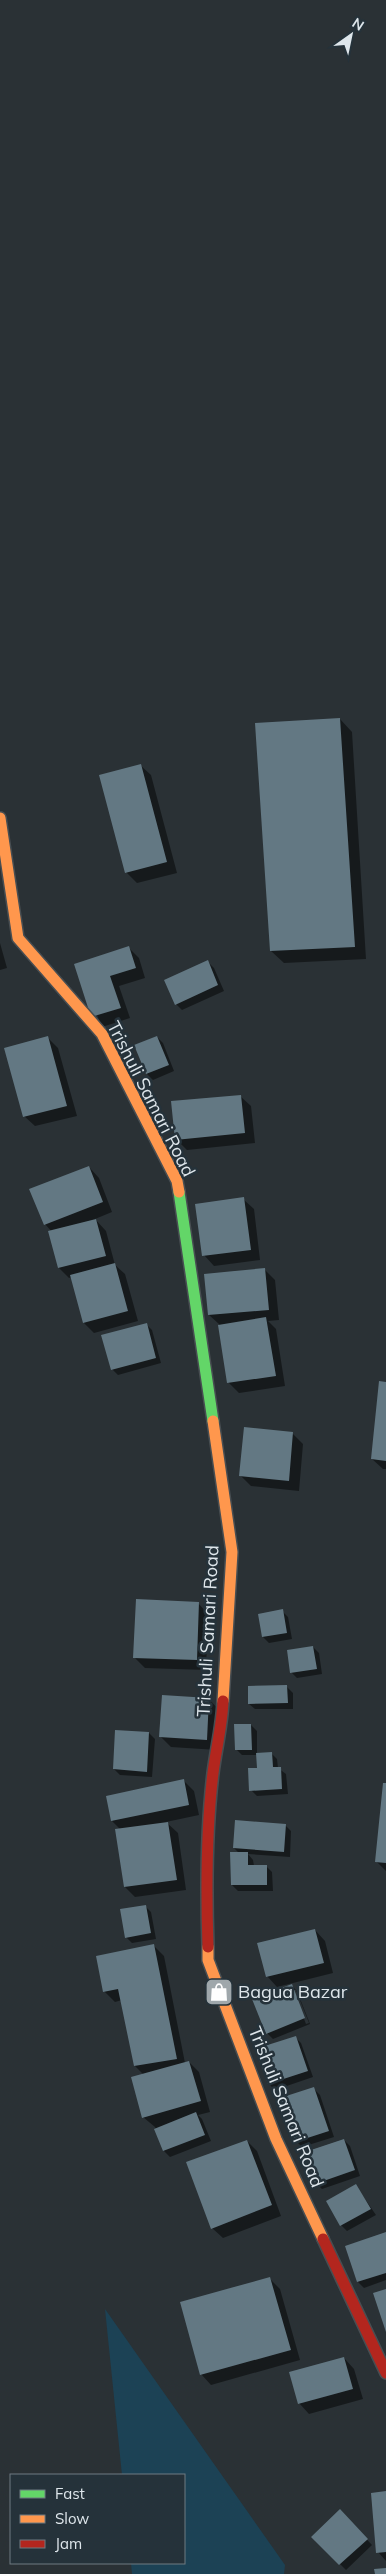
<svg xmlns="http://www.w3.org/2000/svg" width="386" height="2574" font-family="Mulish,sans-serif">
  <style>
    .green { fill: #1c4255 }
    .shadow { fill: #0007; fill-rule: evenodd }
    .building { fill: #637883 }
    .lines { fill: none; stroke-linecap: round; stroke-linejoin: round }
    .fast-casing { stroke: #484e52; stroke-width: 14 }
    .slow-casing { stroke: #484e52; stroke-width: 14 }
    .jam-casing { stroke: #484e52; stroke-width: 14 }
    .fast { stroke: #63d668; stroke-width: 11 }
    .slow { stroke: #ff974d; stroke-width: 11 }
    .jam { stroke: #b3261e; stroke-width: 11 }
    .labels { text-anchor: middle; stroke-width: 5; stroke-linejoin: round; paint-order: stroke }
    .street-label { font-size: 18px; fill: #dee6eb; stroke: #25323a }
    .poi-label { font-size: 18px; fill: #dee6eb; stroke: #25323a; text-anchor: start }
  </style>
  <rect width="100%" height="100%" fill="#2a3135"/>
  <path class="green" d="M105 2309 285 2565 284 2574H132L131 2563H184V2475H122Z"/>
  <path class="shadow" d="M340 719 352 732 366 959 284 963 271 951Z
    M140 765 151 775 177 873 137 883 126 872Z
    M0 943 7 968 0 970Z
    M129 948 139 958 145 978 119 986 130 1018 102 1027 76 964Z
    M208 962 214 968 224 991 182 1010 176 1004Z
    M157 1037 163 1043 174 1071 153 1080 147 1074Z
    M48 1038 58 1048 77 1116 35 1126 24 1116Z
    M240 1096 251 1106 255 1143 187 1150 177 1140Z
    M89 1167 99 1178 112 1212 95 1219 106 1231 115 1265 125 1274 138 1321 94 1333 84 1323 72 1277 69 1278 59 1268 52 1232 45 1224Z
    M243 1199 254 1209 260 1260 214 1266 204 1255Z
    M265 1270 275 1280 279 1320 268 1321 276 1329 285 1386 239 1393 229 1383 219 1324 209 1315Z
    M146 1324 152 1330 161 1363 118 1375 112 1369Z
    M386 1383V1469H383L372 1459Z
    M293 1434 303 1444 299 1491 251 1486 240 1475Z
    M198 1603 208 1614 206 1670 145 1668 135 1658Z
    M282 1611 288 1617 292 1639 269 1643 263 1637Z
    M313 1647 319 1653 322 1674 297 1678 291 1672Z
    M287 1687 293 1693V1709H255L249 1704Z
    M209 1699 219 1710 217 1750 171 1747 160 1736Z
    M251 1725 257 1731V1754L271 1753 277 1759 278 1768 286 1774 288 1794 257 1796 251 1790 258 1769 257 1755H242L236 1749Z
    M149 1733 155 1739 152 1777 120 1775 114 1769Z
    M184 1781 194 1791 199 1815 166 1822 178 1833 186 1890 135 1897 125 1887 121 1830 112 1821Z
    M386 1785V1871L376 1861Z
    M285 1825 291 1831 290 1857 248 1854 253 1860 254 1866H266L272 1872 273 1891H238L232 1885 240 1854 234 1848Z
    M145 1906 151 1912 156 1939 132 1943 126 1937Z
    M315 1930 325 1941 333 1973 277 1987 267 1976Z
    M154 1946 164 1956 185 2063 189 2062 199 2072 210 2112 198 2115 202 2119 211 2141 170 2157 164 2151 155 2127 143 2117 144 2075 135 2066 122 2000 115 2002 104 1991Z
    M291 1985 297 1991 310 2024 273 2039 267 2033ZM293 1990H296L309 2023 306 2024Z
    M295 2037 301 2043 313 2077 275 2090 269 2084Z
    M314 2089 320 2095 334 2137 302 2147 296 2141Z
    M344 2140 350 2146 360 2176 322 2189 316 2183Z
    M247 2141 257 2151 281 2216 223 2238 212 2228Z
    M356 2186 376 2215 347 2231 341 2225Z
    M386 2233V2280L364 2288 358 2282Z
    M270 2279 280 2289 300 2360 211 2385 201 2374Z
    M344 2358 354 2369 363 2399 309 2414 299 2403Z
    M386 2493V2561L378 2552Z
    M340 2511 372 2545 346 2570 313 2537Z"/>
  <path class="building" d="M340 718 355 947 270 951 255 723Z
    M141 764 167 862 125 873 99 775Z
    M129 946 136 968 110 976 121 1008 91 1017 74 964Z
    M208 960 218 985 175 1005 164 980Z
    M48 1036 67 1106 23 1117 4 1048Z
    M157 1036 169 1065 146 1074 134 1045Z
    M241 1095 245 1133 175 1140 171 1101Z
    M89 1166 103 1202 44 1225 29 1189Z
    M244 1197 251 1250 202 1256 195 1204Z
    M96 1219 106 1256 58 1268 48 1231Z
    M115 1263 128 1311 83 1323 70 1275Z
    M265 1268 269 1310 208 1315 204 1274Z
    M266 1317 276 1376 227 1383 218 1325Z
    M147 1323 156 1358 111 1370 101 1335Z
    M379 1381 386 1382V1461L371 1459Z
    M244 1427 293 1432 289 1481 239 1476Z
    M136 1599 199 1602 197 1660 133 1658Z
    M283 1609 287 1633 262 1637 258 1614Z
    M313 1646 317 1669 290 1673 287 1650Z
    M287 1685 288 1703 248 1704V1686Z
    M162 1695 209 1698 207 1740 159 1737Z
    M234 1724H251L252 1750H235Z
    M115 1730 149 1732 147 1772 113 1769Z
    M272 1752 273 1767H281L282 1789 249 1791 248 1768H257L256 1753Z
    M184 1779 189 1805 111 1821 106 1796Z
    M383 1783H386V1863L375 1862Z
    M235 1820 286 1824 284 1852 233 1848Z
    M168 1822 177 1880 124 1887 115 1829Z
    M230 1852H248V1865H267V1885H231Z
    M146 1905 151 1933 125 1938 120 1909Z
    M315 1929 324 1963 266 1977 257 1943Z
    M154 1944 177 2059 134 2066 118 1989 103 1992 96 1956Z
    M292 1984 305 2018 266 2034 252 1999Z
    M296 2036 308 2071 268 2084 255 2049Z
    M189 2061 201 2101 142 2118 131 2077Z
    M314 2087 329 2131 295 2142 280 2098Z
    M196 2112 205 2135 163 2151 154 2129Z
    M344 2139 355 2170 315 2184 305 2152Z
    M247 2140 272 2205 211 2229 186 2162Z
    M356 2184 371 2209 340 2226 326 2201Z
    M386 2232V2273L357 2282 345 2246Z
    M270 2277 291 2350 200 2375 180 2302Z
    M386 2289V2332L373 2293Z
    M344 2357 353 2389 298 2404 289 2372Z
    M386 2491V2552L376 2553 371 2493Z
    M340 2509 368 2539 339 2565 311 2537Z
    M386 2568V2574H375L374 2569Z"/>
  <g class="lines">
    <defs>
      <path id="fast" d="M179 1192 213 1421"/>
      <path id="slow" d="M0 818 18 938 102 1034 177 1181 179 1192
        M213 1421 232 1552 223 1701
        M208 1947V1960L276 2139 323 2239"/>
      <path id="jam" d="M208 1947C206 1888 206 1831 213 1773 216 1749 222 1726 223 1701
        M323 2239 386 2373"/>
    </defs>
    <use href="#fast" class="fast-casing"/>
    <use href="#slow" class="slow-casing"/>
    <use href="#jam" class="jam-casing"/>
    <use href="#fast" class="fast"/>
    <use href="#slow" class="slow"/>
    <use href="#jam" class="jam"/>
  </g>
  <defs>
    <symbol id="shop-square" viewBox="-11 -11 22 22"><rect x="-9" y="-9" width="18" height="18" rx="4" fill="#9fa7ab" stroke="#25323a"/><path d="M-5-2.5h2.3a2.7 3.5 0 0 1 5.4 0H5L5.5 6h-11ZM-1.5-2.5h3a1.5 2.3 0 0 0-3 0Z" fill="#fff"/></symbol>
  </defs>
  <g fill-rule="evenodd">
    <use href="#shop-square" x="203" y="1976" width="32" height="32"/>
  </g>
  <g class="labels">
    <g class="street-label">
      <text transform="translate(151 1099) rotate(63)" y="6">Trishuli Samari Road</text>
      <text transform="translate(208 1631) rotate(-87)" y="6">Trishuli Samari Road</text>
      <text transform="translate(286 2107) rotate(68)" y="6">Trishuli Samari Road</text>
    </g>
    <g class="poi-label">
      <text x="238" y="1998">Bagua Bazar</text>
    </g>
  </g>
  <rect x="10" y="2474" width="175" height="90" fill="#25323a" stroke="#6f7a81"/>
  <rect x="20" y="2490" width="25" height="8" fill="#63d668" stroke="#6f7a81"/>
  <text x="55" y="2499" font-size="15" fill="#dee6eb">Fast</text>
  <rect x="20" y="2515" width="25" height="8" fill="#ff974d" stroke="#6f7a81"/>
  <text x="55" y="2524" font-size="15" fill="#dee6eb">Slow</text>
  <rect x="20" y="2540" width="25" height="8" fill="#b3261e" stroke="#6f7a81"/>
  <text x="55" y="2549" font-size="15" fill="#dee6eb">Jam</text>
  <g transform="translate(351 35) rotate(33)" stroke="#25323a" stroke-width="4" paint-order="stroke">
  <path d="M0-4L9 19L0 12L-9 19Z" fill="#dee6eb"/>
  <text y="-8" font-size="14" font-weight="bold" text-anchor="middle" fill="#dee6eb">N</text>
  </g>
</svg>
